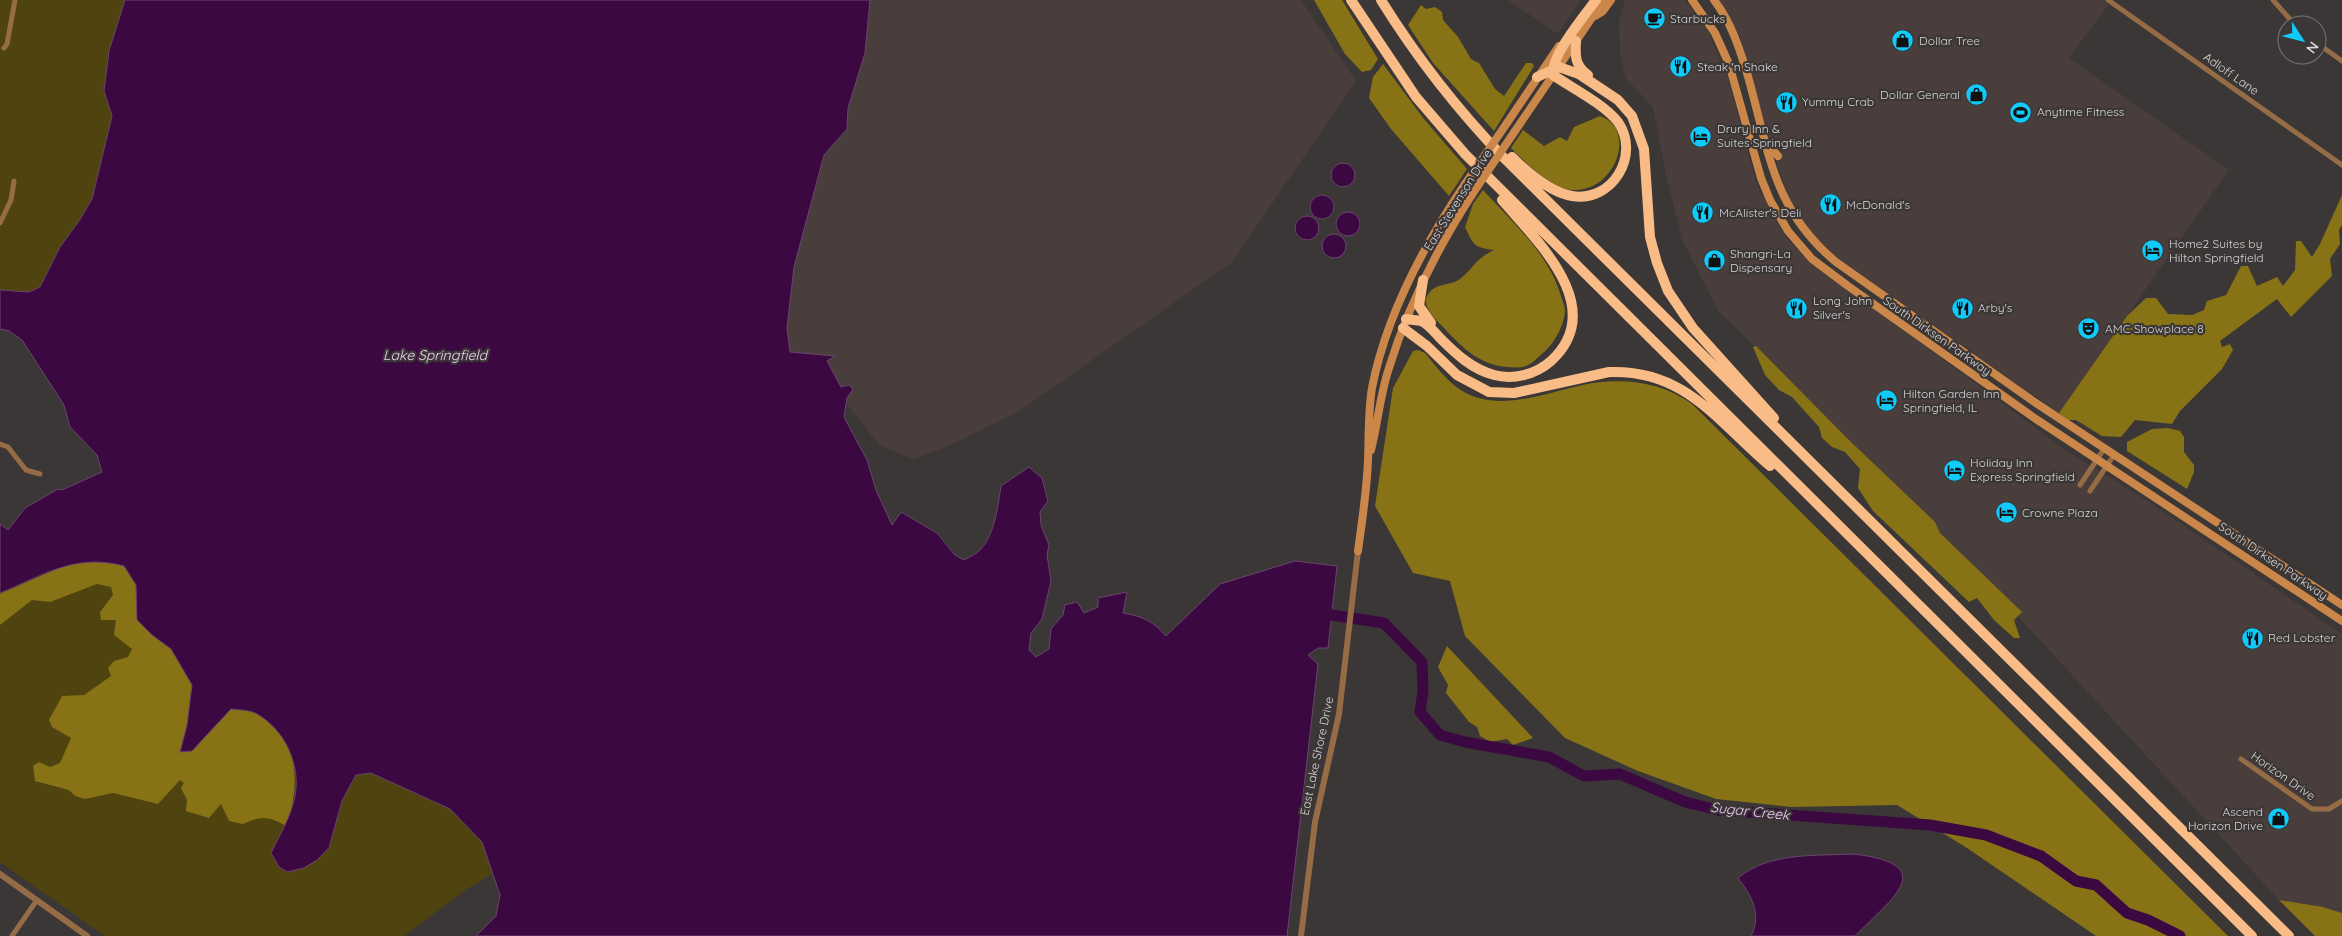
<svg xmlns="http://www.w3.org/2000/svg" width="2342" height="936" font-family="Quicksand,sans-serif">
  <style>
    .built { fill: #493e3c }
    .green { fill: #4f430f }
    .forest { fill: #877215 }
    .water { fill: #3b0841; stroke: #6a466d }
    .lines { fill: none; stroke-linecap: round; stroke-linejoin: round }
    .river { stroke: #3b0841; stroke-width: 11 }
    .minor { stroke: #966c46; stroke-width: 5 }
    .tertiary { stroke: #966c46; stroke-width: 6 }
    .secondary { stroke: #ca8749; stroke-width: 8 }
    .motorway { stroke: #fabc86; stroke-width: 10 }
    .secondary-bridge { stroke: #ca8749; stroke-width: 8 }
    .labels { text-anchor: middle; stroke-width: 4.5; stroke-linejoin: round; paint-order: stroke }
    .poi-label { font-size: 12px; fill: #d8d5d5; stroke: #3b3736; text-anchor: start }
    .street-label { font-size: 12px; fill: #d8d5d5; stroke: #3b3736 }
    .water-label { font-size: 14px; font-style: italic; fill: #f6c9fb; stroke: #3b3736 }
  </style>
  <rect width="100%" height="100%" fill="#3b3736"/>
  <path class="built" d="M862 0H1301L1356 81 1232 262 1018 412 951 445 914 459 880 446 835 389 783 356 780 304Z
    M1508 0H1581L1558 34Z
    M1625 0H1685L1709 33 1729 82 1755 179 1762 195 1786 237 1813 266 1926 347 2064 449 2146 500 2342 634V913L2323 907 2279 900 2015 613 1815 405 1719 312 1683 242 1667 179 1653 107 1626 79 1620 53 1619 21Z
    M1719 0H2102L2108 5 2069 58 2229 170 2059 413 1839 259 1812 234 1789 198 1768 138 1740 36Z"/>
  <path class="green" d="M0 0H125L109 51 104 91 112 116 92 199 79 221 60 247 40 287 29 292 0 290Z
    M103 561 286 826 280 835 304 868 317 860 329 848 342 801 356 775 371 773 450 809 482 842 493 873 467 889 404 936H105L0 862V593L68 564Z"/>
  <path class="forest" d="M1314 0H1342L1378 59 1371 70 1362 72 1345 54Z
    M1421 5 1426 9 1435 7 1442 12 1443 20 1458 37 1471 59 1479 63 1495 89 1504 96 1526 63H1532L1534 66 1494 131 1433 63 1408 25Z
    M1383 64 1424 119 1467 169 1449 196 1391 129 1369 98 1373 77Z
    M1600 116C1637 128 1617 191 1574 190 1553 190 1525 162 1511 148L1523 130 1544 146 1560 137 1567 141 1574 127Z
    M1483 190C1512 222 1549 254 1561 296 1562 300 1565 306 1565 311 1564 326 1554 344 1543 353 1538 357 1533 363 1528 365 1521 369 1513 367 1506 367 1477 364 1460 345 1441 325 1434 318 1422 306 1427 296 1436 281 1449 287 1460 279 1474 268 1475 259 1494 250 1474 247 1474 246 1465 227L1473 204Z
    M2342 195V225L2339 230 2340 244 2330 259 2332 276 2291 317 2277 299 2220 341 2222 347 2230 344 2233 350 2222 369 2180 411 2172 424 2135 420 2121 437 2102 436 2076 420H2068L2059 413 2127 316 2146 298H2156L2168 314 2192 315 2204 310 2207 301 2226 295 2241 266H2248L2257 286 2277 277 2283 286 2295 270 2296 241H2301L2312 257 2320 244Z
    M1756 346 1850 441 1935 522 1940 533 2022 612 2014 620 2020 638H2014L1994 620 1977 598 1969 602 1873 511 1858 488 1860 469 1845 452 1832 447 1822 438 1819 427 1792 397 1779 390 1765 375 1753 347Z
    M1418 350 1425 353C1435 365 1446 380 1459 389 1499 416 1551 390 1593 383 1627 378 1664 383 1692 404L2228 936H2096L1967 848 1897 805 1791 807 1716 799 1638 771 1565 738 1465 636 1450 581 1413 573 1375 506 1393 388 1413 351Z
    M2168 428 2180 431 2184 437V452L2194 465V472L2187 489 2127 451V442L2152 429Z
    M103 561 124 566 136 585 137 620 152 635 171 649 192 685 187 725 181 752 192 751 231 709C239 710 250 710 257 714 300 738 301 785 286 826 270 816 260 816 243 824L229 821 221 804 209 818 186 811 187 800 181 788 184 783 180 780 158 804 113 793 85 799 75 796 69 790 35 781 33 766 39 762 50 767 60 763 71 738 52 727 49 720 62 696 84 695 111 676 108 668 114 661 128 657 132 649 114 635 116 620H101L100 612 113 595 111 587 97 584 50 602 32 600 0 625V594L68 564Z
    M1447 646 1533 738 1513 745 1507 739 1490 742 1480 736 1477 727 1469 722 1446 693 1448 685 1438 667Z
    M2279 900 2323 907 2342 913V936H2315Z"/>
  <path class="water" d="M125 0H870L865 53 848 108 847 129 824 155 794 267 787 328 790 352 835 356 827 361 841 387 849 385 853 389 847 398 844 417 867 460 876 490 892 525 901 512 937 533 955 555 964 560C969 557 977 554 981 549 995 534 998 505 1001 486L1029 467 1042 478 1048 501 1040 512 1041 525 1049 545 1047 555 1051 581 1042 619 1031 633 1029 650 1036 657 1049 649 1051 629 1063 615 1065 605 1077 602 1084 613 1098 607V598L1127 592 1123 613C1142 616 1153 621 1166 636L1220 584 1295 561 1337 566 1328 648H1318L1308 655 1318 664 1287 936H476L496 916 500 895 482 842 450 809 371 773 356 775 342 801 329 848 317 860 304 868 287 872 279 867 271 853C280 834 291 817 295 796 301 765 285 730 257 714 250 710 239 710 231 709L192 751 180 752 187 725 192 685 171 649 152 635 137 620 136 585 124 566C75 553 44 575 0 593V524L8 530 25 508 58 489 62 490 102 472 97 455 70 427 64 405 22 340 9 331 0 329V290L29 292 40 287 60 247 79 221 92 199 112 116 104 91 109 51Z
    M1331 175a12 12 0 1 1 24 0a12 12 0 1 1-24 0Z
    M1310 207a12 12 0 1 1 24 0a12 12 0 1 1-24 0Z
    M1336 224a12 12 0 1 1 24 0a12 12 0 1 1-24 0Z
    M1295 228a12 12 0 1 1 24 0a12 12 0 1 1-24 0Z
    M1322 246a12 12 0 1 1 24 0a12 12 0 1 1-24 0Z
    M1854 854C1942 865 1891 899 1855 936H1751C1762 914 1752 896 1738 878 1769 852 1815 856 1854 854Z"/>
  <g class="lines">
    <path class="river" d="M1325 614 1384 623 1422 662 1423 691 1420 712 1440 735 1465 742 1549 757 1584 776 1620 774 1685 802 1718 810 1930 825 1986 835 2041 856 2076 881 2096 885 2127 913 2148 920 2180 936"/>
    <path class="minor" d="M2108 0 2342 165
      M2273 0 2295 25
      M2317 43 2342 61
      M4 48 7 44 15 0
      M0 223 11 200 14 181
      M0 444 8 447 26 470 40 474
      M2080 485 2104 449
      M2090 491 2114 455
      M2241 759 2312 809H2329L2342 801
      M12 936 37 900"/>
    <path class="tertiary" d="M0 874 87 936
      M1301 936 1315 822 1339 714 1358 551"/>
    <path class="secondary" d="M1692 0 1715 33 1729 64 1761 178 1770 200 1788 231 1812 259 1848 286 2033 417 2342 621
      M1714 0C1731 22 1739 47 1747 73 1769 149 1771 208 1836 262L2033 401 2342 605
      M1595 16 1603 11 1611 0
      M1507 123 1559 46
      M1515 131 1604 0
      M1766 143 1778 156
      M1371 450C1378 422 1380 395 1389 368 1408 306 1438 247 1473 193
      M1358 551C1362 521 1367 490 1368 460 1369 436 1368 412 1372 388 1386 315 1424 245 1465 184"/>
    <path class="motorway" d="M1351 0 1416 97 1465 154 2252 936
      M1381 0C1417 58 1457 109 1504 158L2289 936
      M1576 41C1575 56 1575 66 1588 75
      M1537 77 1559 67 1579 74 1618 100 1632 116 1644 149 1650 237 1657 263 1668 291 1693 328 1774 418
      M1512 157C1527 172 1549 192 1572 196 1612 203 1641 155 1618 122 1604 104 1572 88 1553 75 1550 57 1584 16 1596 0
      M1423 280 1419 306 1431 323
      M1406 319C1411 320 1417 320 1421 321 1429 324 1435 333 1441 339 1456 354 1472 369 1494 375 1513 380 1535 375 1551 361 1609 308 1537 241 1502 200
      M1403 328 1427 346 1457 375 1489 392 1514 393 1609 372C1685 369 1717 421 1770 466"/>
    <path class="secondary-bridge" d="M1465 184 1507 123
      M1473 193 1515 131"/>
  </g>
  <defs>
    <symbol id="cafe-disc" viewBox="-11 -11 22 22"><circle r="9.5" fill="#10cafa" stroke="#3b3736"/><path d="M-5.5-4.5H6V0H3Q3 3.5 0 3.5H-2.5Q-5.5 3.5-5.5 0ZM3-3.2v2h1.7v-2ZM-6 4.5H4V6H-6Z" fill="#111"/></symbol>
    <symbol id="shop-disc" viewBox="-11 -11 22 22"><circle r="9.5" fill="#10cafa" stroke="#3b3736"/><path d="M-5-2.5h2.3a2.7 3.5 0 0 1 5.4 0H5L5.5 6h-11ZM-1.5-2.5h3a1.5 2.3 0 0 0-3 0Z" fill="#111"/></symbol>
    <symbol id="restaurant-disc" viewBox="-11 -11 22 22"><circle r="9.5" fill="#10cafa" stroke="#3b3736"/><path d="M-5-6h1v4h1v-4h1v4h1v-4h1v5L-1.5 .5V6h-2V.5L-5-1ZM5-6V6H3V1.5H1.5Q1.5-4 5-6Z" fill="#111"/></symbol>
    <symbol id="stadium-disc" viewBox="-11 -11 22 22"><circle r="9.5" fill="#10cafa" stroke="#3b3736"/><path d="M0-5a6.5 5 0 1 0 0 10a6.5 5 0 1 0 0-10ZM-3.5-1.8h7v3.6h-7Z" fill="#111"/></symbol>
    <symbol id="hotel-disc" viewBox="-11 -11 22 22"><circle r="9.5" fill="#10cafa" stroke="#3b3736"/><path d="M-6-4.5h1.5V1H6V5H4.5V3h-9V5H-6ZM-4 0a1.8 1.8 0 1 1 3.6 0ZM.5 0V-2.5h3Q6-2.5 6 0Z" fill="#111"/></symbol>
    <symbol id="theatre-disc" viewBox="-11 -11 22 22"><circle r="9.5" fill="#10cafa" stroke="#3b3736"/><path d="M-5-5.5Q0-4 5-5.5V0Q5 5 0 6Q-5 5-5 0ZM-3.3-2.5H-1v1.5H-3.3ZM1-2.5H3.3v1.5H1ZM-2.8 1Q0 5.5 2.8 1Z" fill="#111"/></symbol>
  </defs>
  <g fill-rule="evenodd">
    <use href="#cafe-disc" x="1642" y="6" width="25" height="25"/>
    <use href="#shop-disc" x="1890" y="28" width="25" height="25"/>
    <use href="#restaurant-disc" x="1668" y="54" width="25" height="25"/>
    <use href="#shop-disc" x="1964" y="82" width="25" height="25"/>
    <use href="#restaurant-disc" x="1774" y="90" width="25" height="25"/>
    <use href="#stadium-disc" x="2008" y="100" width="25" height="25"/>
    <use href="#hotel-disc" x="1688" y="124" width="25" height="25"/>
    <use href="#restaurant-disc" x="1818" y="192" width="25" height="25"/>
    <use href="#restaurant-disc" x="1690" y="200" width="25" height="25"/>
    <use href="#hotel-disc" x="2140" y="238" width="25" height="25"/>
    <use href="#shop-disc" x="1702" y="248" width="25" height="25"/>
    <use href="#restaurant-disc" x="1784" y="296" width="25" height="25"/>
    <use href="#restaurant-disc" x="1950" y="296" width="25" height="25"/>
    <use href="#theatre-disc" x="2076" y="316" width="25" height="25"/>
    <use href="#hotel-disc" x="1874" y="388" width="25" height="25"/>
    <use href="#hotel-disc" x="1942" y="458" width="25" height="25"/>
    <use href="#hotel-disc" x="1994" y="500" width="25" height="25"/>
    <use href="#restaurant-disc" x="2240" y="626" width="25" height="25"/>
    <use href="#shop-disc" x="2266" y="806" width="25" height="25"/>
  </g>
  <g class="labels">
    <g class="poi-label">
      <text x="1670" y="23">Starbucks</text>
      <text x="1919" y="45">Dollar Tree</text>
      <text x="1697" y="71">Steak 'n Shake</text>
      <text x="1960" y="99" text-anchor="end">Dollar General</text>
      <text x="1802" y="106">Yummy Crab</text>
      <text x="2037" y="116">Anytime Fitness</text>
      <text x="1717" y="133">Drury Inn &amp;<tspan x="1717" dy="14">Suites Springfield</tspan></text>
      <text x="1846" y="209">McDonald's</text>
      <text x="1719" y="217">McAlister's Deli</text>
      <text x="2169" y="248">Home2 Suites by<tspan x="2169" dy="14">Hilton Springfield</tspan></text>
      <text x="1730" y="258">Shangri-La<tspan x="1730" dy="14">Dispensary</tspan></text>
      <text x="1813" y="305">Long John<tspan x="1813" dy="14">Silver's</tspan></text>
      <text x="1978" y="312">Arby's</text>
      <text x="2105" y="333">AMC Showplace 8</text>
      <text x="1903" y="398">Hilton Garden Inn<tspan x="1903" dy="14">Springfield, IL</tspan></text>
      <text x="1970" y="467">Holiday Inn<tspan x="1970" dy="14">Express Springfield</tspan></text>
      <text x="2022" y="517">Crowne Plaza</text>
      <text x="2268" y="642">Red Lobster</text>
      <text x="2263" y="816" text-anchor="end">Ascend<tspan x="2263" dy="14">Horizon Drive</tspan></text>
    </g>
    <g class="street-label">
      <text transform="translate(2231 74) rotate(35)" y="4">Adloff Lane</text>
      <text transform="translate(1458 200) rotate(-58)" y="4">East Stevenson Drive</text>
      <text transform="translate(1937 336) rotate(35)" y="4">South Dirksen Parkway</text>
      <text transform="translate(2273 561) rotate(34)" y="4">South Dirksen Parkway</text>
      <text transform="translate(1317 756) rotate(-78)" y="4">East Lake Shore Drive</text>
      <text transform="translate(2283 776) rotate(35)" y="4">Horizon Drive</text>
    </g>
    <g class="water-label">
      <text x="435" y="360">Lake Springfield</text>
      <text transform="translate(1750 811) rotate(6)" y="5">Sugar Creek</text>
    </g>
  </g>
  <g transform="translate(2302 40) rotate(126)"><circle r="24" fill="#3b3736" stroke="#7a7676"/>
  <path d="M0-4L9 19L0 12L-9 19Z" fill="#10cafa"/>
  <text y="-8" font-size="14" font-weight="bold" text-anchor="middle" fill="#d8d5d5">N</text>
  </g>
</svg>
